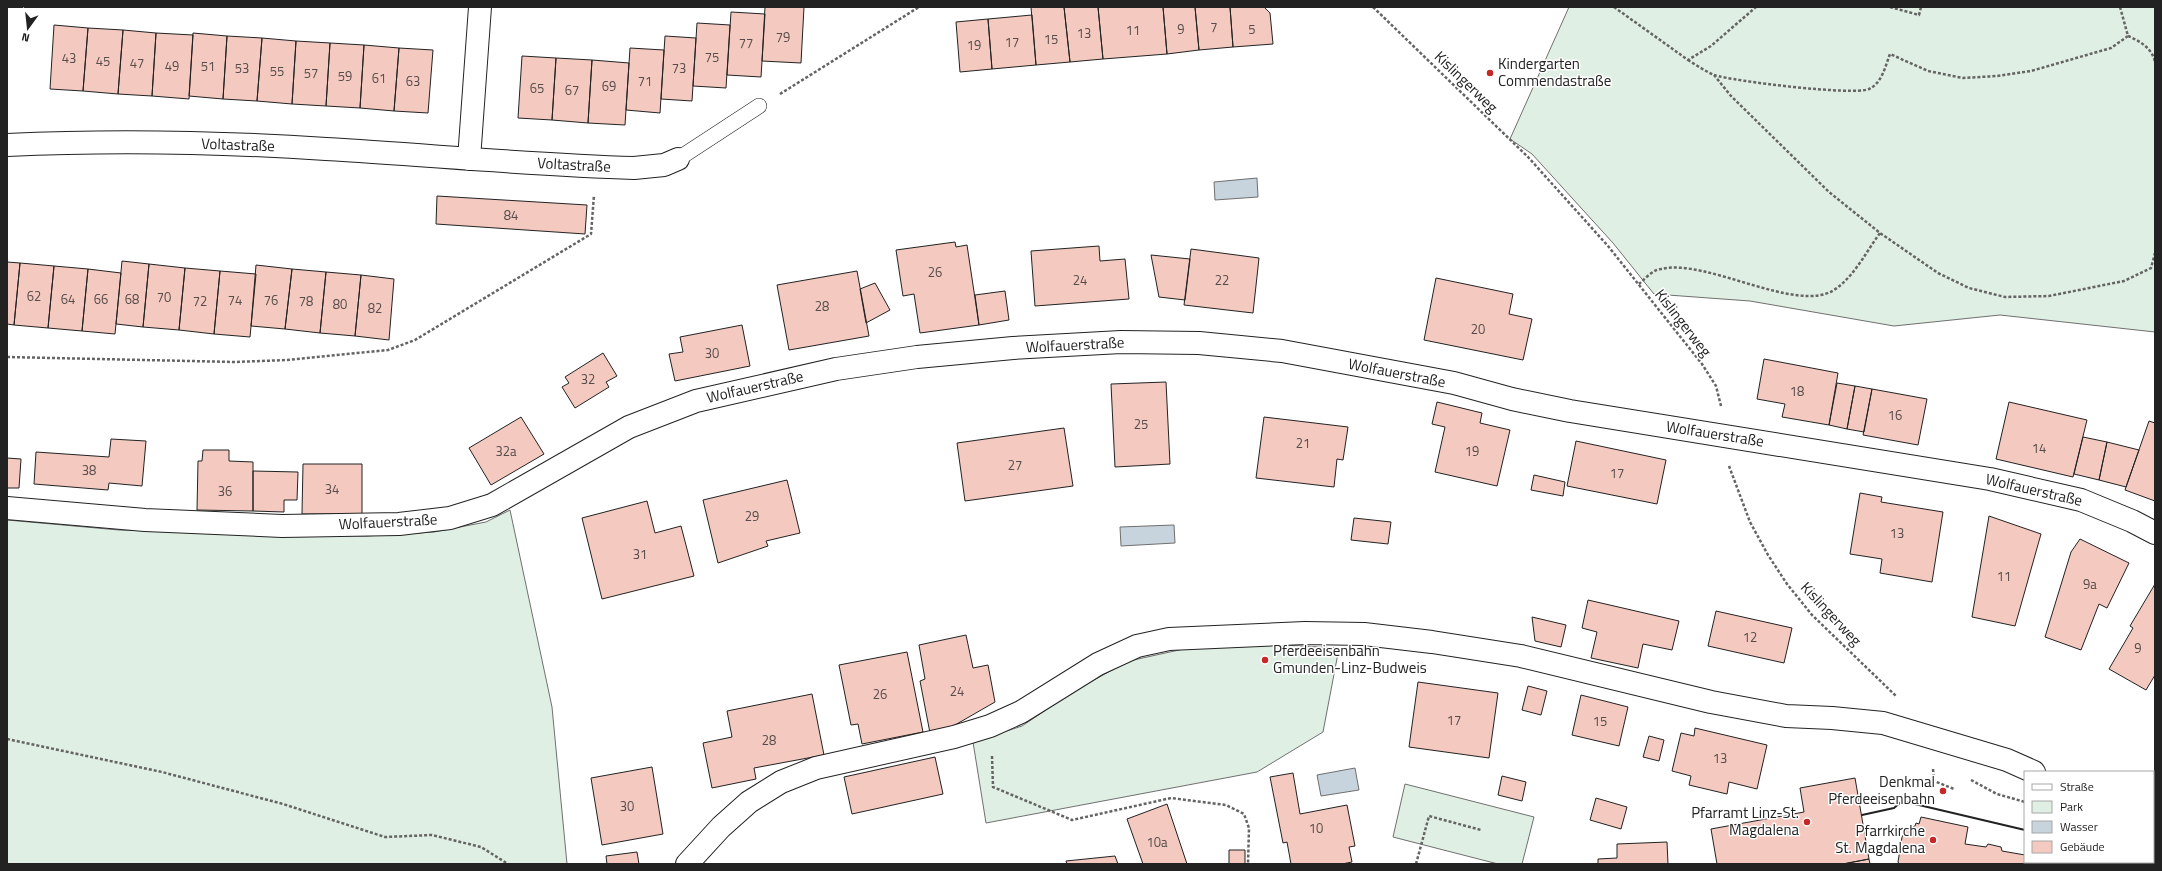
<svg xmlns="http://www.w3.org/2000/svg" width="2162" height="871" font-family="'Titillium Web',sans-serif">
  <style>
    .green { fill: #e0efe3; stroke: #6f6f6f }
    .water { fill: #c7d3dd; stroke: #6f6f6f }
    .building { fill: #f3c9c0; stroke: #222 }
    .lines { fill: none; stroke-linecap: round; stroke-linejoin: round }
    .lane-casing { stroke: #222; stroke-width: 16 }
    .street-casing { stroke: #222; stroke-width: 24 }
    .path { stroke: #646464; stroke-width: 2.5; stroke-dasharray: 3 2; stroke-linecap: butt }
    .lane { stroke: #fff; stroke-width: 15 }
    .street { stroke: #fff; stroke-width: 22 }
    .wall { stroke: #222; stroke-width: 2 }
    .poi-dot { fill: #c62828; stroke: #fff; stroke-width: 1.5 }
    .labels { text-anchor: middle; stroke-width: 3; stroke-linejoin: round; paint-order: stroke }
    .number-label { font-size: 13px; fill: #564c4a }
    .poi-label { font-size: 15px; fill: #222; stroke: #fff; text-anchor: end }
    .street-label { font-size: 15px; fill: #222; stroke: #fff }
  </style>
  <rect width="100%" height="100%" fill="#fff"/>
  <path class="green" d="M1569 7H2155V332L2000 315 1894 326 1750 301 1654 294 1613 243 1532 154 1510 139Z
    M510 510 552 707 567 864H7V520L119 530 366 536 434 532 486 522Z
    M1283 645 1339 648 1323 732 1257 772 986 823 973 742 1022 726 1077 689 1129 661 1188 648Z
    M1405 784 1534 817 1522 864H1498L1393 837Z"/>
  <path class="water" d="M1257 178 1258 197 1215 200 1214 182Z
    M1174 525 1175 543 1121 546 1120 527Z
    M1355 768 1359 790 1321 796 1317 775Z"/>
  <path class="building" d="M765 7H804L801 63 762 61Z
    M1031 7H1064L1070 62 1036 65Z
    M1064 7H1098L1103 59 1070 62Z
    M1098 7H1163L1167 54 1103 59Z
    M1163 7H1195L1199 50 1167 54Z
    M1195 7H1230L1233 47 1199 50Z
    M1230 7H1264L1270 13 1273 44 1233 47Z
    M731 12 765 14 761 77 727 75Z
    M1032 15 1036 65 992 69 988 19Z
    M988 19 992 69 960 72 956 22Z
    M697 23 730 25 726 88 693 86Z
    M54 25 88 28 83 91 50 89Z
    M88 28 123 30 118 94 83 91Z
    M123 30 156 33 152 96 118 94Z
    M156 33 193 35 189 99 152 96Z
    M193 33 227 36 223 99 189 96Z
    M227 36 262 38 257 101 223 99Z
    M665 36 696 38 692 101 661 99Z
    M262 38 296 41 292 104 257 101Z
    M296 41 330 43 326 106 292 104Z
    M330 43 364 45 360 108 326 106Z
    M364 45 399 48 394 111 360 108Z
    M399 48 433 50 428 113 394 111Z
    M630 48 664 50 660 113 626 110Z
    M522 56 556 58 552 120 518 118Z
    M556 58 592 60 588 123 552 120Z
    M592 60 629 63 625 125 588 123Z
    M437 196 587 205 585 234 436 224Z
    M955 242 956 247 967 245 979 325 920 333 914 294 903 296 896 250Z
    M1099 246 1100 261 1125 259 1129 299 1035 306 1031 251Z
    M1191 249 1259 258 1253 313 1184 305Z
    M1151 255 1190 259 1185 300 1159 297Z
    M122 261 149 264 143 327 116 324Z
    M7 262 20 263 14 325 7 324Z
    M20 263 54 266 48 328 14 325Z
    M149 264 185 268 179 330 143 327Z
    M256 265 292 269 285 329 251 326Z
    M54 266 88 269 82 331 48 328Z
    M185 268 220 271 214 334 179 330Z
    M88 269 121 273 115 334 82 331Z
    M292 269 326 272 320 333 285 329Z
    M220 271 256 274 250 337 214 334Z
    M857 271 869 336 789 350 777 285Z
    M326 272 361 275 355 336 320 333Z
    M361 275 394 279 389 340 355 336Z
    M1436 278 1513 294 1509 314 1532 319 1523 360 1424 340Z
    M875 283 890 310 866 323 860 289Z
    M1005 291 1009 320 979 325 975 295Z
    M742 325 750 366 675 381 669 354 683 352 680 337Z
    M603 353 617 376 606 382 609 387 575 408 562 387 569 383 565 377Z
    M1764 359 1838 373 1829 425 1782 417 1785 404 1757 399Z
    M1166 382 1170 464 1115 467 1111 384Z
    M1837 383 1855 386 1847 429 1829 425Z
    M1855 386 1872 389 1864 432 1847 429Z
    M1872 389 1927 399 1918 445 1863 435Z
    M1437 402 1482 413 1480 423 1510 430 1497 486 1435 472 1445 427 1432 424Z
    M2009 402 2087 420 2073 477 1996 459Z
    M521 417 544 454 491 485 469 448Z
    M1264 417 1348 427 1343 460 1337 459 1334 487 1256 478Z
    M2149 421 2155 423V501L2125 490Z
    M1064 428 1073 486 965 501 957 443Z
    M2083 437 2107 442 2099 480 2074 474Z
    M111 439 146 441 142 486 109 483 108 490 34 484 36 452 109 457Z
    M1576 441 1666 460 1657 504 1567 486Z
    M2107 442 2139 450 2126 487 2099 480Z
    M203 450H229V461L253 462V511L197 510 198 461H202Z
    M7 458 21 459 19 488H7Z
    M303 464H362V514H302Z
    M253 471 298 472 297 500H284V512L253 511Z
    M1534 475 1565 482 1563 496 1531 490Z
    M787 480 800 533 766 541 768 546 718 563 703 500Z
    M1860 493 1882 497 1881 502 1943 512 1932 582 1880 573 1882 559 1850 554Z
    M647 501 655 533 681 526 694 576 602 599 582 518Z
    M1989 516 2041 534 2015 626 1972 617Z
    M1354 518 1391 522 1388 544 1351 540Z
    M2080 539 2129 563 2107 608 2099 604 2081 650 2045 637 2071 552Z
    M2155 584V675L2146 690 2109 669 2133 628 2130 626Z
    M1588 600 1679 621 1672 650 1643 644 1638 668 1591 658 1597 632 1582 628Z
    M1716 611 1792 628 1784 663 1708 646Z
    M1532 617 1566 625 1561 647 1535 641Z
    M966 635 973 668 988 665 995 702 948 729 930 733 920 681 925 679 919 645Z
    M907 652 923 732 862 744 858 724 851 725 839 665Z
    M1418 682 1498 693 1489 758 1409 747Z
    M1528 686 1547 691 1541 715 1522 710Z
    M812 694 824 755 754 768 756 779 712 788 703 743 732 737 727 711Z
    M1581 695 1628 707 1619 746 1572 735Z
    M1695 728 1767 745 1757 789 1729 782 1727 794 1689 785 1691 776 1672 771 1681 733 1694 736Z
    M1649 736 1664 740 1659 761 1643 757Z
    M935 757 943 794 852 814 844 777Z
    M652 767 663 834 602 845 591 778Z
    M1293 773 1300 814 1347 805 1355 846 1349 847 1352 862 1342 864H1291L1287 842 1283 843 1270 777Z
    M1502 776 1526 782 1522 801 1498 795Z
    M1855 778 1869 859 1843 864H1717L1711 829 1804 812 1800 788Z
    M1596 798 1627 807 1621 829 1590 820Z
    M1167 804 1187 864H1143L1127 819Z
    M1921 817 1968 827 1965 844 1986 847 1988 844 2001 847 2002 851 2025 855V862H2029V864H1899L1898 862 1902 837 1906 830 1915 826 1916 823 1919 824Z
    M1667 842 1668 864H1598V859L1617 858V844Z
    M1229 850H1245V864H1229Z
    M637 852 639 864H607L606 856Z
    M1115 856 1118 864H1067L1066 861Z
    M1869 859 1870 864H1843Z"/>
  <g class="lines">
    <defs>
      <path id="lane" d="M678 159 759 106"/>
      <path id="street" d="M7 145C113 140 220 142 326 149 429 155 531 165 634 168L664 165 678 159
        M469 159 480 7
        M7 508 145 520 282 526 399 524 450 518 492 505 629 427 696 401 836 369 917 357 1013 348 1121 342 1199 343 1282 351 1454 383 1512 399 1570 411 1990 479 2081 500 2132 521 2155 533
        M2153 850 2155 851
        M687 864 721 827 749 802 781 782 816 768 954 737 990 726 1021 712 1098 664 1137 646 1169 639 1305 633 1364 634 1432 642 1521 656 1711 702 1786 716 1832 718 1883 723 2007 760 2034 772"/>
    </defs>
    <use href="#lane" class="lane-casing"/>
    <use href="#street" class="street-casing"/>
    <path class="path" d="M1373 7 1528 157 1608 246 1702 364 1716 386 1721 406
      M1614 7 1688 60 1711 46 1756 7
      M1890 7 1919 15 1921 7
      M2120 7 2128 36
      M2128 36C2140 41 2152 48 2155 62
      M1688 60C1696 65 1705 71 1714 75 1732 81 1854 96 1869 89 1882 83 1885 67 1890 54L1928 71 1963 78 1997 76 2031 71 2111 48 2128 36
      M1714 75 1731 96 1829 192 1880 233 1938 273 1969 288 2005 297 2049 296 2124 281 2151 268 2155 253
      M780 94 919 7
      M1639 284C1645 279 1652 270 1661 269 1707 258 1796 314 1834 290 1854 277 1866 252 1880 233
      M7 357 235 362 287 360 388 350 415 340 591 234 594 195
      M1729 466 1750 522 1768 555 1787 584 1812 615 1896 696
      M7 739 162 772 283 804 385 837 432 835 481 847 508 864
      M992 756 993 787 1072 820 1171 798 1226 805 1244 814 1249 828 1248 864
      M1933 769 1934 781 1954 789
      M1971 780 1997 794 2025 802
      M2153 813 2155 811
      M1416 864 1429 816 1481 830"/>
    <use href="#lane" class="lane"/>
    <use href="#street" class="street"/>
    <path class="wall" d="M1862 815 1894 808 1902 801 2025 830"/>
  </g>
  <g class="poi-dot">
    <circle cx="1490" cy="73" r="4"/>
    <circle cx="1265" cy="660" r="4"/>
    <circle cx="1943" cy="791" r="4"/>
    <circle cx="1807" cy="822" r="4"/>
    <circle cx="1933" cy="840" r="4"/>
  </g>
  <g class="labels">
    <g class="number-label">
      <text x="1214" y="32">7</text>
      <text x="1181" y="34">9</text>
      <text x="1252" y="34">5</text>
      <text x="1133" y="35">11</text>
      <text x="1084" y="38">13</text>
      <text x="783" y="42">79</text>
      <text x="1051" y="44">15</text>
      <text x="1012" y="47">17</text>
      <text x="746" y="48">77</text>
      <text x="974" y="50">19</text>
      <text x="712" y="62">75</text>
      <text x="69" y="63">43</text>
      <text x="103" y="66">45</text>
      <text x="137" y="68">47</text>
      <text x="172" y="71">49</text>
      <text x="208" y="71">51</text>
      <text x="242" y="73">53</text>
      <text x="679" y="73">73</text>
      <text x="277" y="76">55</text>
      <text x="311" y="78">57</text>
      <text x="345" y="81">59</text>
      <text x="379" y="83">61</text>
      <text x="413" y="86">63</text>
      <text x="645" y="86">71</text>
      <text x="609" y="91">69</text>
      <text x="537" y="93">65</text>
      <text x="572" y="95">67</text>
      <text x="511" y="220">84</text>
      <text x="935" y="277">26</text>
      <text x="1080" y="285">24</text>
      <text x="1222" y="285">22</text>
      <text x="34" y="301">62</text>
      <text x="164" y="302">70</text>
      <text x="68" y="304">64</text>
      <text x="101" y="304">66</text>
      <text x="132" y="304">68</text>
      <text x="235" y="305">74</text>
      <text x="271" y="305">76</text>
      <text x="200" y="306">72</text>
      <text x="306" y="306">78</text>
      <text x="340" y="309">80</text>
      <text x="822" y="311">28</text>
      <text x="375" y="313">82</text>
      <text x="1478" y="334">20</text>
      <text x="712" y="358">30</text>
      <text x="588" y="384">32</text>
      <text x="1797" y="396">18</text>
      <text x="1895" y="420">16</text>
      <text x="1141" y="429">25</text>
      <text x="1303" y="448">21</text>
      <text x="2039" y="453">14</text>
      <text x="506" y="456">32a</text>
      <text x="1472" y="456">19</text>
      <text x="1015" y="470">27</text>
      <text x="89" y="475">38</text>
      <text x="1617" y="478">17</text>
      <text x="332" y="494">34</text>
      <text x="225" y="496">36</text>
      <text x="752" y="521">29</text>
      <text x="1897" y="538">13</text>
      <text x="640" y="559">31</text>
      <text x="2004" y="581">11</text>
      <text x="2090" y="589">9a</text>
      <text x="1750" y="642">12</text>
      <text x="2138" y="653">9</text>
      <text x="957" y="696">24</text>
      <text x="880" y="699">26</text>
      <text x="1454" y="725">17</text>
      <text x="1600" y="726">15</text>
      <text x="769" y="745">28</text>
      <text x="1720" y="763">13</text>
      <text x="627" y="811">30</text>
      <text x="1316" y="833">10</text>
      <text x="1157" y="847">10a</text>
    </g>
    <g class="poi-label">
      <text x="1498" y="69" text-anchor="start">Kindergarten<tspan x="1498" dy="17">Commendastraße</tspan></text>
      <text x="1273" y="656" text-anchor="start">Pferdeeisenbahn<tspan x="1273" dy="17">Gmunden-Linz-Budweis</tspan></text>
      <text x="1935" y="787">Denkmal<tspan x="1935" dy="17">Pferdeeisenbahn</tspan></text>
      <text x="1799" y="818">Pfarramt Linz-St.<tspan x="1799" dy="17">Magdalena</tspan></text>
      <text x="1925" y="836">Pfarrkirche<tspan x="1925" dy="17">St. Magdalena</tspan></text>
    </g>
    <g class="street-label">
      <text transform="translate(1466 82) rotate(44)" y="5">Kislingerweg</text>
      <text transform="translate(238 145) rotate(2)" y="5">Voltastraße</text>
      <text transform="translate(574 165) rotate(3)" y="5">Voltastraße</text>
      <text transform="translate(1683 323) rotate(52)" y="5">Kislingerweg</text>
      <text transform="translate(1075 345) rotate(-3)" y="5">Wolfauerstraße</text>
      <text transform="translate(1397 373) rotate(11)" y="5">Wolfauerstraße</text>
      <text transform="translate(755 387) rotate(-13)" y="5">Wolfauerstraße</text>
      <text transform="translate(1715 434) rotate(9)" y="5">Wolfauerstraße</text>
      <text transform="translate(2034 490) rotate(13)" y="5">Wolfauerstraße</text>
      <text transform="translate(388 522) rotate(-3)" y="5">Wolfauerstraße</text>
      <text transform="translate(1831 614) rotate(47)" y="5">Kislingerweg</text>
    </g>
  </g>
  <rect width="2162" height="871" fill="none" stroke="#222222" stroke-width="16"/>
  <rect x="2024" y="771" width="130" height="92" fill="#ffffff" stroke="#a7a7a7"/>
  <rect x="2032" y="784" width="20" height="6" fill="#ffffff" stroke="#a7a7a7"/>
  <text x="2060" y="791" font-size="12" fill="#222222">Straße</text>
  <rect x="2032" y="801" width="20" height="12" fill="#e0efe3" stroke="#a7a7a7"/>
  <text x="2060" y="811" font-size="12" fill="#222222">Park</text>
  <rect x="2032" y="821" width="20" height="12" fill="#c7d3dd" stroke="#a7a7a7"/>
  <text x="2060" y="831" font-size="12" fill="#222222">Wasser</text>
  <rect x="2032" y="841" width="20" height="12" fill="#f3c9c0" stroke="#a7a7a7"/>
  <text x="2060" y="851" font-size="12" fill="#222222">Gebäude</text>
  <g transform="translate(28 28) rotate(195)" stroke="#ffffff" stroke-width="3" paint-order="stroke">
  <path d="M0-3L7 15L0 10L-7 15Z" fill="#222222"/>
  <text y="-6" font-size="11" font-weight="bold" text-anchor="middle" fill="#222222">N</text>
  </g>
</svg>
